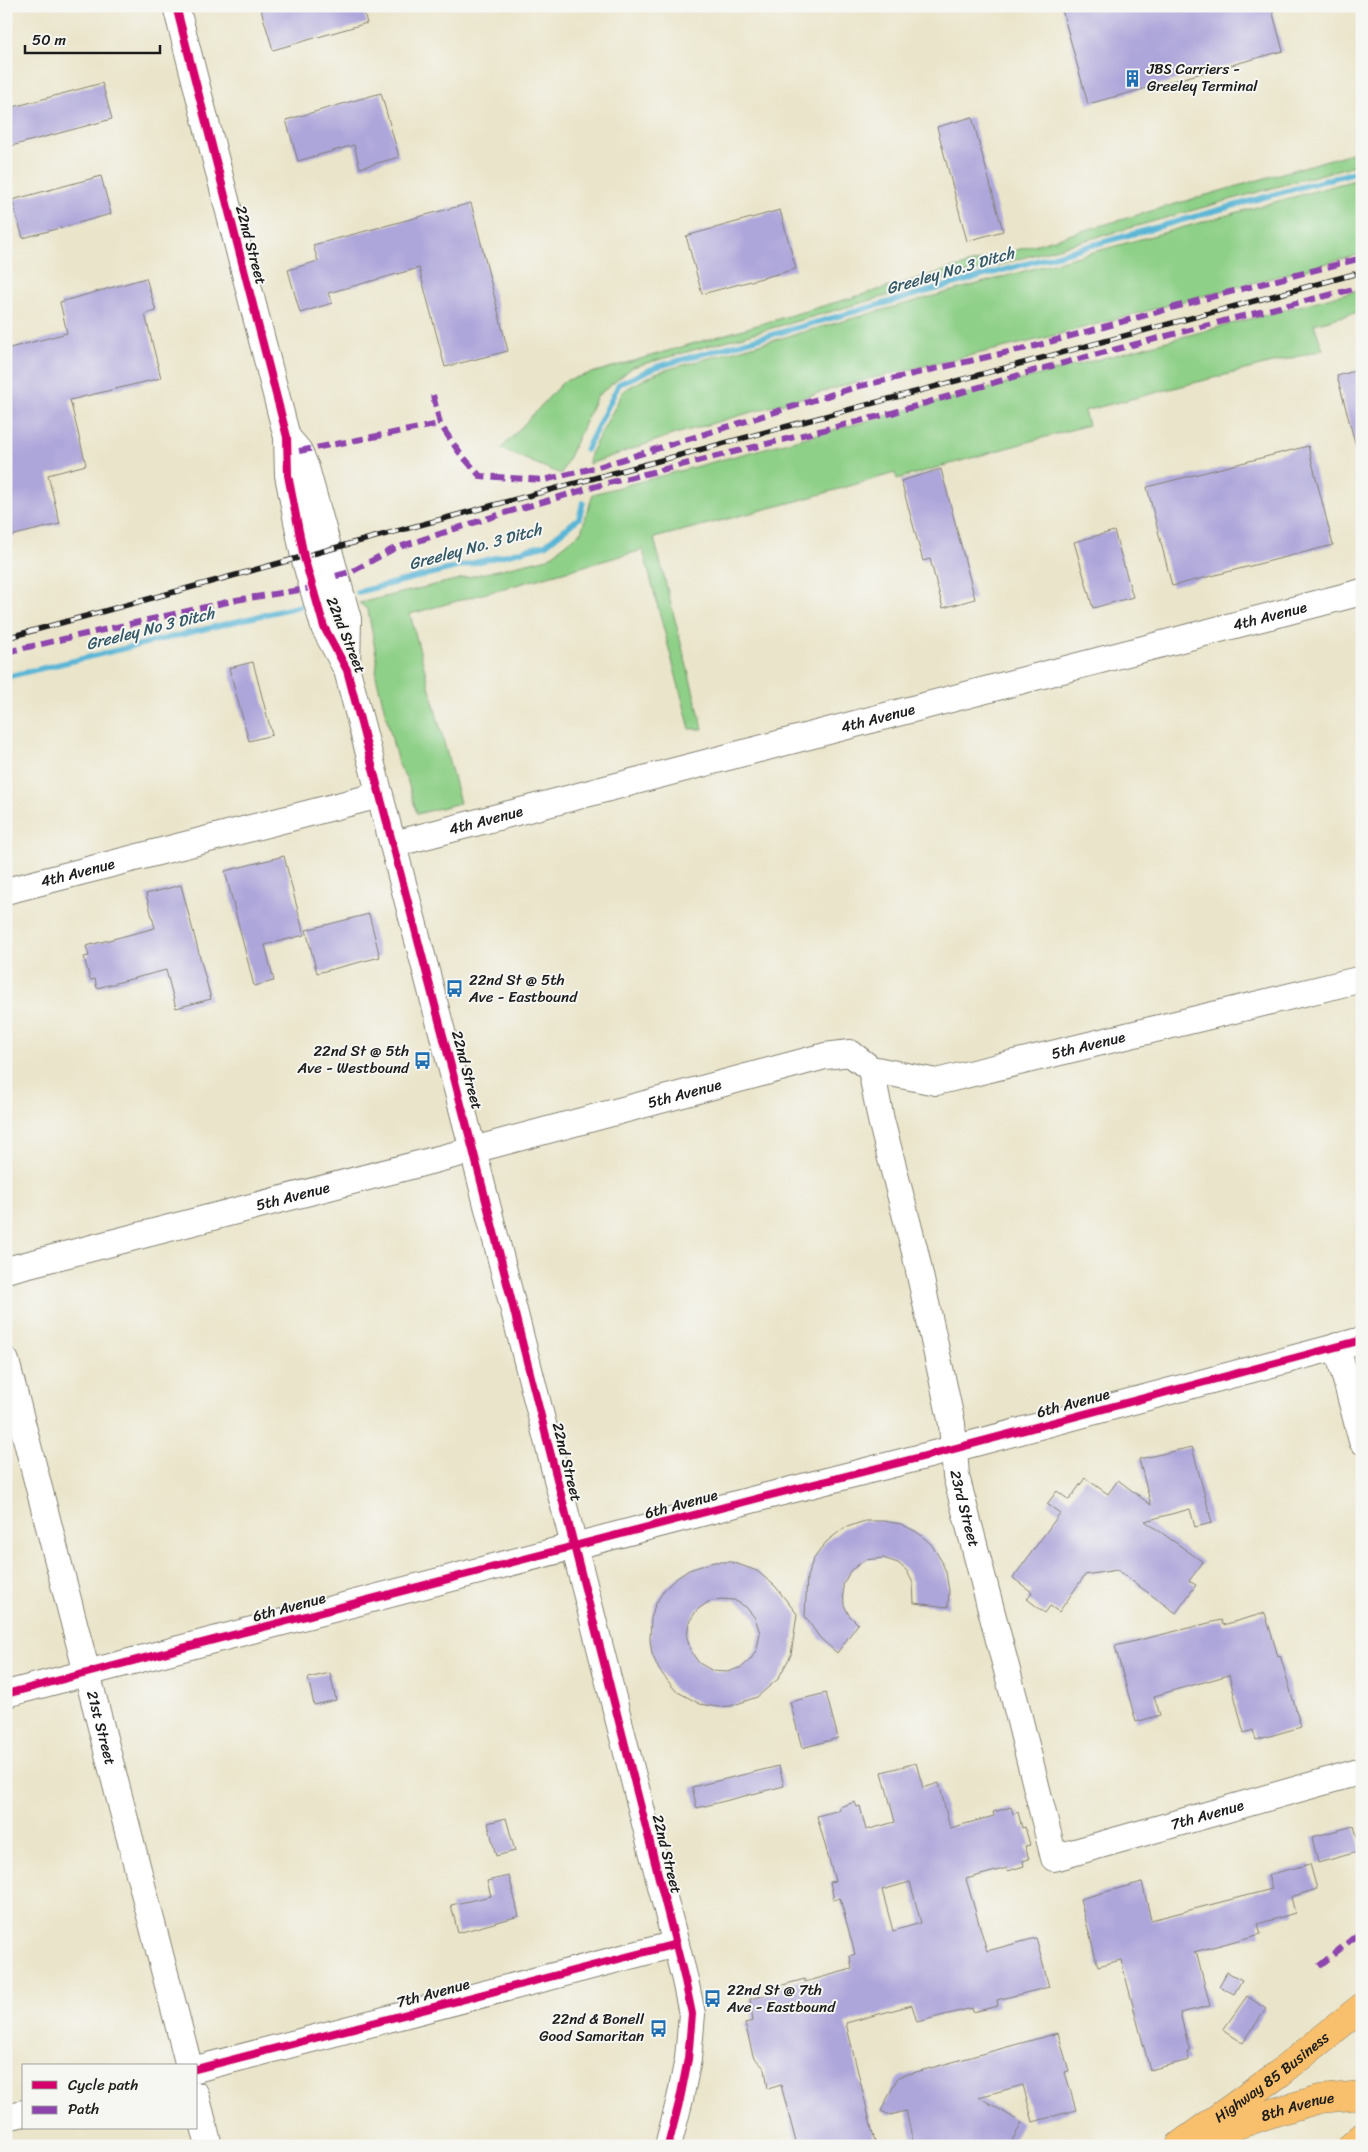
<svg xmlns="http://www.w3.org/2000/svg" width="1368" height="2152" font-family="Sriracha,sans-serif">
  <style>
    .green { fill: #8fd088; stroke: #567652 }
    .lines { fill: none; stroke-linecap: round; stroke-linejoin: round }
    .stream { stroke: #58b5d6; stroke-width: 5.5 }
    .building { fill: #ada6da; fill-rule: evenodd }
    .minor-casing { stroke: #838073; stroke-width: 28 }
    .major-casing { stroke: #838073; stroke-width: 29 }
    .minor { stroke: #fff; stroke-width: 26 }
    .major { stroke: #f8bf6c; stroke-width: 28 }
    .rail-casing { stroke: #1c1c1c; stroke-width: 5.5 }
    .rail { stroke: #f6f6f2; stroke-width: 4; stroke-dasharray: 11; stroke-linecap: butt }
    .quiet { stroke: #8e44ad; stroke-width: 6; stroke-dasharray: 12 6; stroke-linecap: butt }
    .cycleway-casing { stroke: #f6f6f2; stroke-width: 11 }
    .cycleway { stroke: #d6006c; stroke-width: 8 }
    .labels { text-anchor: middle; stroke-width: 4; stroke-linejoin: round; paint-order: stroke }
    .poi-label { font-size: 15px; fill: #1c1c1c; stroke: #f6f6f2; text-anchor: start }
    .street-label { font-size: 15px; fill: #1c1c1c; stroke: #f6f6f2 }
    .water-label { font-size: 16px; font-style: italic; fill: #345966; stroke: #f6f6f2 }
  </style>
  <rect width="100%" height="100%" fill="#f6f6f2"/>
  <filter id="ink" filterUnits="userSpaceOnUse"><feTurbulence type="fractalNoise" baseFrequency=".02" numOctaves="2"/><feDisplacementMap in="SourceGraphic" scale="10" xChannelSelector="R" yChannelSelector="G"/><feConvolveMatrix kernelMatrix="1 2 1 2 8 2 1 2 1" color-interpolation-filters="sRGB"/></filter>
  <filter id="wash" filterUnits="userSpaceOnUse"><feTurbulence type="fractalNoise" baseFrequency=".0096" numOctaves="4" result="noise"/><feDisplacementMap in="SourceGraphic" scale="20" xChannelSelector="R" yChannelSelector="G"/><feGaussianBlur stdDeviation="1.12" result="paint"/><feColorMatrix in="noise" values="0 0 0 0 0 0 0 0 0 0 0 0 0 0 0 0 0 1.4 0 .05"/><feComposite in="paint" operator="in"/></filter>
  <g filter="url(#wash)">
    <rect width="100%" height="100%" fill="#eae5ca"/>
    <path class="green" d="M1362 150V163L633 367 597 396 561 474 501 449 564 381Z
      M1362 178V254L1041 339 860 381 672 435 589 464 590 454 624 390 658 372Z
      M1362 289V311L1314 324 1323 350 1084 411 1088 425 897 479 895 473 797 501 654 538 703 729H690L643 550 410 614 460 803 417 814 407 779 399 767 376 676 377 660 368 610 359 603 548 558 581 532 593 494Z"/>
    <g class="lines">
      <path class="stream" d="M586 450 619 384 656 367 1362 170
        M358 592 545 545 579 518 583 503
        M6 677 300 606"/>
    </g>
    <g id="blocks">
      <path class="building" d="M275 6H362L367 23 273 50 261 10Z
        M1061 6H1271L1283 51 1088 104Z
        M102 83 112 119 11 146 6 127V109Z
        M381 93 399 157 360 168 354 145 298 161 286 120Z
        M972 117 1003 231 967 241 937 127Z
        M101 176 111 214 23 238 12 200Z
        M471 203 508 351 445 367 419 268 328 293 332 303 300 313 288 270 318 261 313 245Z
        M780 210 796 269 702 294 686 236Z
        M146 278 156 311 145 314 161 378 70 400 86 465 48 475 60 524 6 537V349L67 333 60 302Z
        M1362 369V449L1357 450 1337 376Z
        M1308 446 1333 545 1172 586 1147 487Z
        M941 469 975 599 943 608 930 559 923 561 901 481Z
        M1114 531 1133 597 1093 608 1074 542Z
        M253 662 272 735 249 741 229 668Z
        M284 856 304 935 265 945 274 981 254 986 225 871Z
        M181 885 211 999 176 1008 166 970 97 988 95 979 90 980 84 957 89 956 86 946 155 928 146 894Z
        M369 914 380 957 317 973 306 930Z
        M1192 1447 1212 1523 1195 1527 1190 1509 1145 1521 1203 1562 1189 1581 1196 1585 1176 1613 1117 1570 1085 1575 1059 1612 1050 1606 1045 1613 1027 1599 1032 1592 1013 1578 1060 1513 1047 1504 1057 1491 1069 1500 1085 1478 1108 1494 1118 1480 1151 1505 1139 1459Z
        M865 1521H883L901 1524 917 1532 931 1544 941 1560 946 1572 949 1591 948 1607 914 1603 913 1583 907 1571 898 1563 883 1558 865 1560 850 1571 843 1585 844 1605 849 1615 858 1624 837 1653 819 1637 805 1616 807 1577 813 1560 826 1542 844 1528Z
        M714 1562H732L757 1571 775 1586 797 1614 791 1655 778 1679 757 1697 731 1706 718 1707 700 1704 676 1691 659 1670 652 1654 650 1640 651 1618 655 1605 664 1590 674 1580 689 1570ZM721 1599 734 1600 746 1607 755 1618 760 1633 757 1649 751 1659 742 1667 727 1672 713 1671 699 1663 690 1650 687 1637 689 1622 697 1610 708 1602Z
        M1265 1613 1278 1656 1280 1655 1301 1727 1256 1740 1253 1730 1244 1733 1229 1675 1154 1696 1160 1715 1136 1722 1115 1646 1221 1620 1223 1625Z
        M330 1673 336 1700 314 1705 308 1678Z
        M826 1693 838 1738 802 1748 790 1702Z
        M916 1763 923 1788 939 1783 950 1828 994 1816 993 1812 1011 1807 1013 1814 1018 1812 1022 1828 1025 1827 1030 1845 1025 1846 1029 1859 1023 1861 1024 1866 1008 1871 1007 1868 966 1879 987 1951 1036 1938 1049 1987 997 2000 998 2006 973 2012 972 2008 917 2022 912 2005 846 2023 876 2146H797L781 2085 768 2089 765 2069 753 2056 745 2023 753 2021 750 1999 780 1992 779 1986 805 1979V1982L852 1969 850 1956 855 1954 840 1898 834 1900 830 1882 835 1881 817 1816 840 1810 839 1807 855 1802 857 1807 860 1806 866 1830 895 1822 882 1772ZM910 1882 921 1923 893 1931 882 1890Z
        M779 1766 784 1786 697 1808 692 1787Z
        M506 1818 515 1851 496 1856 488 1823Z
        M1354 1826 1361 1851 1318 1863 1312 1837Z
        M1310 1864 1317 1889 1291 1897 1295 1913 1258 1924 1261 1934 1194 1952 1197 1954 1210 2006 1180 2013 1190 2052H1187L1189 2060 1150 2070 1121 1960 1098 1966 1080 1899 1142 1882 1151 1920 1272 1889 1268 1875Z
        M509 1876 519 1916 458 1933 451 1905 491 1896 487 1881Z
        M1227 1972 1242 1980 1234 1994 1219 1986Z
        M1247 1996 1266 2009 1243 2043 1223 2030Z
        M1058 2033 1069 2071 1065 2072 1076 2110 1033 2122 1023 2085 979 2097 1022 2123 1009 2146H914L906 2111 890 2115 881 2111 898 2077Z"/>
    </g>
  </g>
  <g filter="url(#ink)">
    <use href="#blocks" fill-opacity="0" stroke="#838073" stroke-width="1"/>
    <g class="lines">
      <defs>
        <g id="minor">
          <path d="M176 6 287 437 288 475 304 557 324 627 347 670 473 1150 685 1980 692 2014 688 2059 680 2099 668 2146"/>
          <path d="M287 437 299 451 306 468 348 619 347 667"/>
          <path id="s1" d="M394 844 1362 592"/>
          <path id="s2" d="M6 891 380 795"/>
          <path id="s3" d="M871 1069 881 1120 915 1252 952 1424 956 1476 1016 1705 1054 1858 1362 1771"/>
          <path id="s4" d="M6 1270 473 1150 825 1056 850 1053 871 1069 936 1082 1362 979"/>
          <path d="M1337 1346 1362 1441"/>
          <path id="s5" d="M6 1361 189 2066"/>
          <path d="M6 1694 763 1497 953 1449 1362 1340"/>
          <path d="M196 2069 676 1944"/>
          <path d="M196 2095 209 2146"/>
          <path d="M6 2117 24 2113"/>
        </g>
        <g id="major">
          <path id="s6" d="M1212 2134 1278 2111 1320 2099 1362 2095"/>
          <path id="s7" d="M1180 2145 1280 2073 1362 2007"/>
          <path d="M1352 2146 1362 2137"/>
        </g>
      </defs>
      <use href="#minor" class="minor-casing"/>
      <use href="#major" class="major-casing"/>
      <use href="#minor" class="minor"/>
      <use href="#major" class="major"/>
      <defs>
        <path id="rail" d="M6 638 349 544 1362 272"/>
      </defs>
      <use href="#rail" class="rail-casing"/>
      <use href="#rail" class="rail"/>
      <path class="quiet" d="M433 395 440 424 459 452 480 476 544 480 598 467 856 387 1035 346 1222 294 1362 258
        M299 451 440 424
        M336 576 353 571 393 549 498 515 604 484 892 413 1033 371 1239 317 1362 287
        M6 652 236 600 312 588
        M1319 1966 1362 1931"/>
      <defs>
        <path id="cycleway" d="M176 6 287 437 288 475 304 557 324 627 347 670 473 1150 685 1980 692 2014 688 2059 680 2099 668 2146
          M6 1694 763 1497 953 1449 1362 1340
          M196 2069 676 1944"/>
      </defs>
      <use href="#cycleway" class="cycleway-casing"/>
      <use href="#cycleway" class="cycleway"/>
    </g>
  </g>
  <defs>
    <symbol id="building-bare" viewBox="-9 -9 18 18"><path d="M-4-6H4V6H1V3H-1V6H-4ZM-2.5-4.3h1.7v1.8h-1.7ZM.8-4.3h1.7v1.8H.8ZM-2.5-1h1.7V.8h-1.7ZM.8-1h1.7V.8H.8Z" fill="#1f6fb2" stroke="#f6f6f2" stroke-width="2.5" paint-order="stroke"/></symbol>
    <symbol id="bus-bare" viewBox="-9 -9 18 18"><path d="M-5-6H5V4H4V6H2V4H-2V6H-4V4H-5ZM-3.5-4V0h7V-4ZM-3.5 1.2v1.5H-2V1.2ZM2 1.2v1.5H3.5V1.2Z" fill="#1f6fb2" stroke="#f6f6f2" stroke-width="2.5" paint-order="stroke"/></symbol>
  </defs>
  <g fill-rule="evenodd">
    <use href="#building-bare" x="1120" y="66" width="25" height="25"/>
    <use href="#bus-bare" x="442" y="976" width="25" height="25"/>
    <use href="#bus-bare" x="410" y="1048" width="25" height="25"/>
    <use href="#bus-bare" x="700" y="1986" width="25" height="25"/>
    <use href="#bus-bare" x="646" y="2016" width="25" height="25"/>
  </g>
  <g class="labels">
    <g class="poi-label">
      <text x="1147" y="74">JBS Carriers -<tspan x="1147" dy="17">Greeley Terminal</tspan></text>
      <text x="469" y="985">22nd St @ 5th<tspan x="469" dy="17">Ave - Eastbound</tspan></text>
      <text x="409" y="1056" text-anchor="end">22nd St @ 5th<tspan x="409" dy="17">Ave - Westbound</tspan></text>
      <text x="727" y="1995">22nd St @ 7th<tspan x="727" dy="17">Ave - Eastbound</tspan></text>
      <text x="644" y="2024" text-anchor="end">22nd &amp; Bonell<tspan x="644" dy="17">Good Samaritan</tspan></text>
    </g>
    <g class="street-label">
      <text transform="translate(251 245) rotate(75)" y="5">22nd Street</text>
      <text dy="5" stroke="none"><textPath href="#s1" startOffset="905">4th Avenue</textPath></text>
      <text transform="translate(346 635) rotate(68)" y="5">22nd Street</text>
      <text dy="5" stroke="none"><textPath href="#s1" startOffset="500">4th Avenue</textPath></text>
      <text dy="5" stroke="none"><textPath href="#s1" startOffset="95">4th Avenue</textPath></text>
      <text dy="5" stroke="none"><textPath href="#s2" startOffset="74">4th Avenue</textPath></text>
      <text dy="5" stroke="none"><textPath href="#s4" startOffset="1121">5th Avenue</textPath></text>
      <text transform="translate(467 1070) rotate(75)" y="5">22nd Street</text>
      <text dy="5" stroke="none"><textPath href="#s4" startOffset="701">5th Avenue</textPath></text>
      <text dy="5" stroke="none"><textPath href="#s4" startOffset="296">5th Avenue</textPath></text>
      <text transform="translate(1073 1403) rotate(-15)" y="5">6th Avenue</text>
      <text transform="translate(567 1462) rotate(76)" y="5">22nd Street</text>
      <text transform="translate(681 1504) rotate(-15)" y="5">6th Avenue</text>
      <text dy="5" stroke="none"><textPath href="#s3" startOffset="450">23rd Street</textPath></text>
      <text transform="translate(289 1607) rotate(-15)" y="5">6th Avenue</text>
      <text dy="5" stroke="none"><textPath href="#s5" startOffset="379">21st Street</textPath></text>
      <text dy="5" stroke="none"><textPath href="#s3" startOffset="970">7th Avenue</textPath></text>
      <text transform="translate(667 1854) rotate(76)" y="5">22nd Street</text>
      <text transform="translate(433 1993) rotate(-15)" y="5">7th Avenue</text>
      <text dy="5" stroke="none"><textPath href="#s7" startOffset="114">Highway 85 Business</textPath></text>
      <text dy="5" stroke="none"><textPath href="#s6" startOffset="90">8th Avenue</textPath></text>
    </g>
    <g class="water-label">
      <text transform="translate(950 270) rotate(-16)" y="6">Greeley No.3 Ditch</text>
      <text transform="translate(475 546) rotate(-15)" y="6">Greeley No. 3 Ditch</text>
      <text transform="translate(150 628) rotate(-14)" y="6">Greeley No 3 Ditch</text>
    </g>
  </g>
  <rect width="1368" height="2152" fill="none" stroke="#f6f6f2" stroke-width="25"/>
  <rect x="22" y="2064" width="175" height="65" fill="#f6f6f2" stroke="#9f9f9c"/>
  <rect x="32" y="2081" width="25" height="8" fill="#d6006c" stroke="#9f9f9c"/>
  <text x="68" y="2090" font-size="15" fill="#1c1c1c">Cycle path</text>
  <rect x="32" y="2106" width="25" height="8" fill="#8e44ad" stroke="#9f9f9c"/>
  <text x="68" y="2114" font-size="15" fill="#1c1c1c">Path</text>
  <path d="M25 45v8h135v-8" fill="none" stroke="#1c1c1c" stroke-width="2.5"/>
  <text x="32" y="45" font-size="15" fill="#1c1c1c" stroke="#f6f6f2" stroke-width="4" paint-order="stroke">50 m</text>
</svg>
